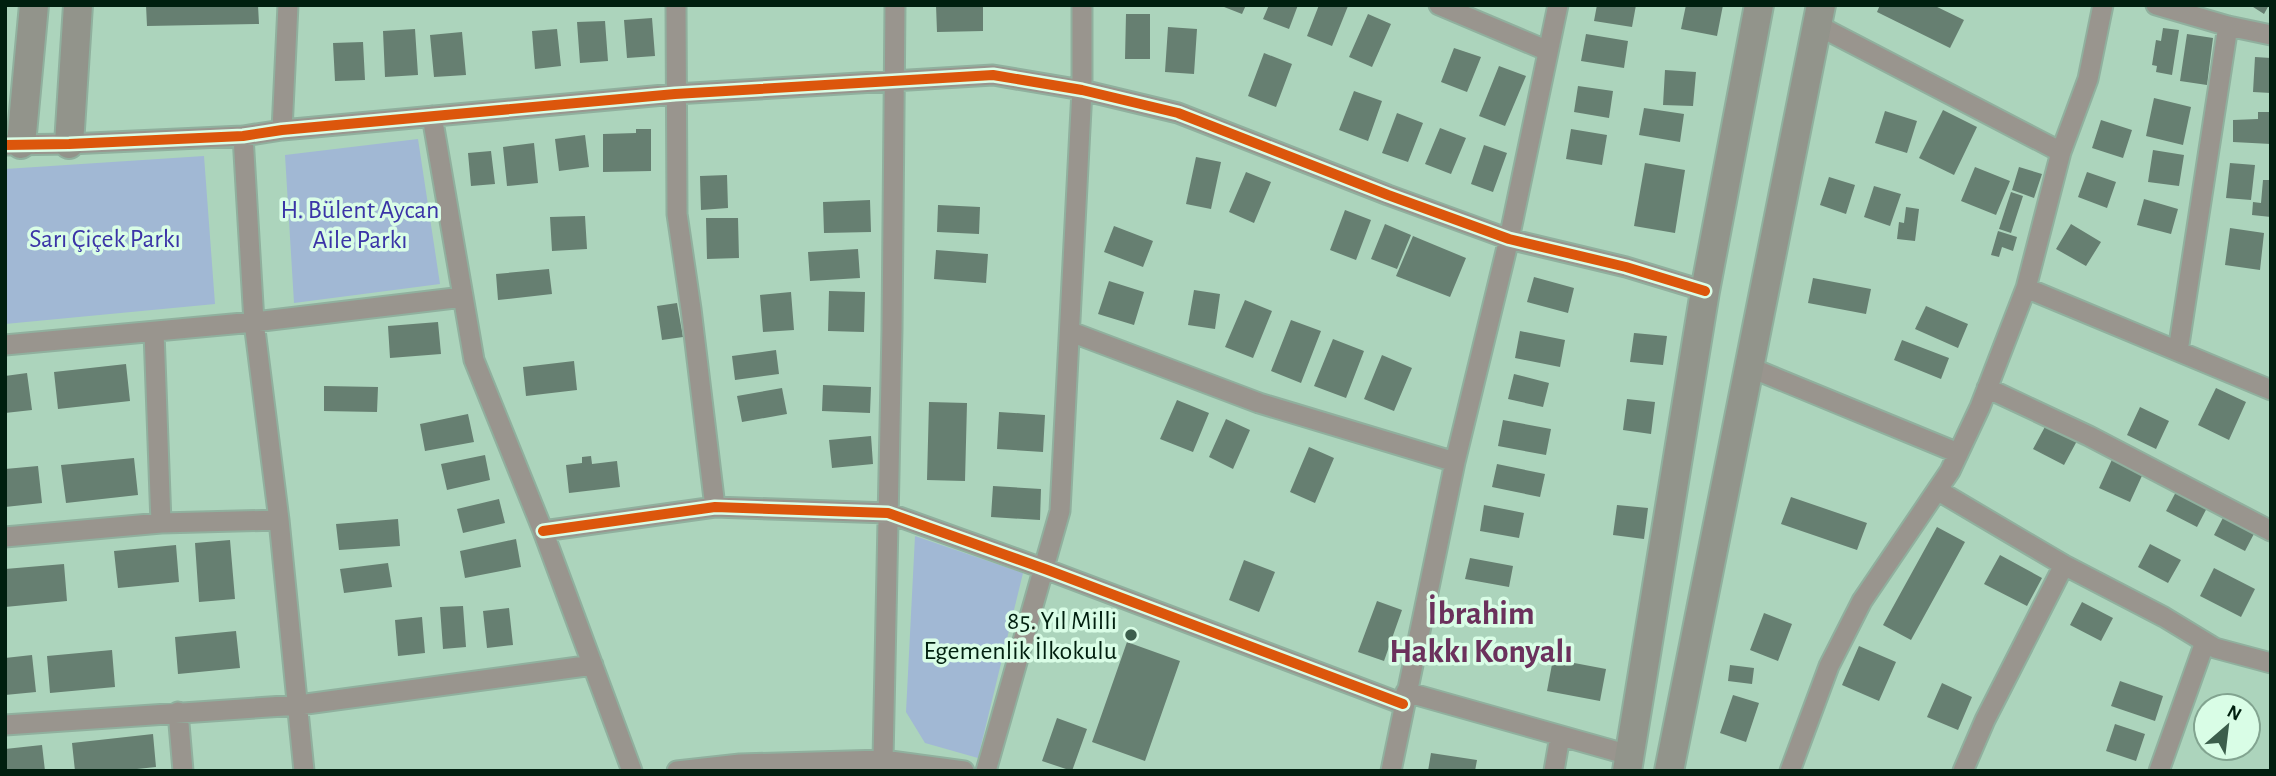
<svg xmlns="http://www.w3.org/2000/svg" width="2276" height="776" font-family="'Alegreya Sans',sans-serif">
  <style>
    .green { fill: #a1b8d4 }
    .building { fill: #667f71 }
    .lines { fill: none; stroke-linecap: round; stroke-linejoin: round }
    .street-casing { stroke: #90b09e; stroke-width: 23 }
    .secondary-casing { stroke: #90b09e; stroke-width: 32 }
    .street { stroke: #99958e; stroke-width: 19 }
    .secondary { stroke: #92948b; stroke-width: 28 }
    .cycleway-casing { stroke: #d9fde6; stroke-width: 15 }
    .cycleway { stroke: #dc560c; stroke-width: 10 }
    .poi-dot { fill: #3c5e4c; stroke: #d9fde6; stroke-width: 2.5 }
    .labels { text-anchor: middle; stroke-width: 7; stroke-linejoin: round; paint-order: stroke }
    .park-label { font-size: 26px; fill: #3b34a7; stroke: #d9fde6 }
    .poi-label { font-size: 26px; fill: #001f0f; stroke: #d9fde6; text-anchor: end }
    .district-label { font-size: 33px; font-weight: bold; fill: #6b315c; stroke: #d9fde6 }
  </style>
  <rect width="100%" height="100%" fill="#acd4bc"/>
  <path class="green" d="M418 139 440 284 294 303 285 155Z
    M204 156 215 304 5 324V169Z
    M915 536 1023 573 978 758 925 743 906 712Z"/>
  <path class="building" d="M146 5H258L259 24 147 26Z
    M936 5H983V31L937 32Z
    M1219 5H1246L1242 14Z
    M1269 5H1298L1289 29 1263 19Z
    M1319 5 1348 6 1332 46 1307 36Z
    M1597 5H1636L1632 27 1594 21Z
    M1686 5H1723L1717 36 1681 29Z
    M1880 5H1933L1964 20 1950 48 1877 12Z
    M2250 5H2269L2264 14Z
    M1126 14H1150V59H1125Z
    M1368 14 1391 24 1372 67 1349 57Z
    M652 18 655 56 627 58 624 20Z
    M605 21 608 61 580 63 577 22Z
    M1168 27 1197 29 1194 74 1165 72Z
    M2163 28 2179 30 2172 75 2156 72 2157 66 2152 65 2156 40 2161 41Z
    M415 29 418 75 385 77 383 31Z
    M557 29 561 66 535 69 532 31Z
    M462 32 466 75 434 77 430 35Z
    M1586 34 1628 41 1624 68 1581 61Z
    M2187 34 2213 38 2207 85 2180 81Z
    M363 42 365 80 335 81 333 43Z
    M1454 48 1481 57 1467 92 1441 82Z
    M1264 53 1292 64 1276 107 1248 96Z
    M2255 57 2271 58V93L2253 92Z
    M1499 66 1526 76 1505 126 1479 116Z
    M1665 70 1696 72 1693 106 1663 105Z
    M1578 86 1613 91 1609 118 1574 112Z
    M1354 91 1382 101 1368 141 1339 130Z
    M2154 98 2191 107 2183 145 2146 136Z
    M1644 108 1684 114 1680 142 1639 135Z
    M1943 110 1977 127 1954 175 1919 158Z
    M1885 111 1917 121 1907 153 1875 143Z
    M2258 112H2271V144L2233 142V120L2258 119Z
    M1397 113 1423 123 1408 162 1382 153Z
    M2101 120 2132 130 2123 158 2092 148Z
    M1440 128 1466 138 1451 174 1425 164Z
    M636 129H651V171L603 172V134L636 133Z
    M1571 129 1607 135 1602 165 1566 159Z
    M585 135 589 167 559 171 555 139Z
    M534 143 538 183 507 186 503 147Z
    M1484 145 1507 153 1493 192 1471 184Z
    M2153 150 2184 155 2179 186 2148 182Z
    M491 151 495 184 471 186 468 153Z
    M1196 157 1221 162 1211 209 1186 204Z
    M1645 163 1685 170 1675 233 1634 226Z
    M2230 163 2255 165 2251 200 2226 198Z
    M1975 167 2010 181 1996 215 1961 201Z
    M2019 167 2042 174 2034 198 2012 190Z
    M1246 172 1271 182 1254 223 1229 212Z
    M2087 172 2116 182 2107 208 2078 197Z
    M727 175 728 208 701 210 700 176Z
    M1829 177 1855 185 1846 214 1820 205Z
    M2263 180H2271V217L2252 215 2253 202 2261 203Z
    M1874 186 1901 194 1890 226 1864 217Z
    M2011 192 2023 196 2011 233 1999 229Z
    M2144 199 2178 209 2171 234 2137 225Z
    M870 200 871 232 824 233 823 202Z
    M938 205 980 207 979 234 937 232Z
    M1906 207 1919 209 1915 241 1897 239 1899 222 1904 223Z
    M1345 210 1371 220 1356 260 1330 250Z
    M585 216 587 249 552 251 550 217Z
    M706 218H738L739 258 707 259Z
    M1385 224 1411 235 1397 269 1371 259Z
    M2071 224 2101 242 2086 266 2056 249Z
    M1114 226 1153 241 1143 267 1104 252Z
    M2230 228 2264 233 2260 270 2225 265Z
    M1998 231 2017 237 2013 251 2002 247 1999 257 1991 255Z
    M1413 236 1466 258 1450 297 1396 276Z
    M858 249 860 278 810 281 808 252Z
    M936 250 988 254 986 283 934 279Z
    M549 269 552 294 498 300 496 274Z
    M1534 277 1574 288 1568 313 1527 302Z
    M1813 278 1871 289 1866 314 1808 303Z
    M1109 281 1144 292 1134 325 1098 314Z
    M1194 290 1220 294 1215 329 1188 325Z
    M829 291 865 292 864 332 828 331Z
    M791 292 794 330 763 332 760 295Z
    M1245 300 1272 311 1253 358 1225 347Z
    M677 303 683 337 662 340 657 306Z
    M1926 306 1968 324 1958 348 1915 329Z
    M1291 320 1321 331 1301 383 1271 371Z
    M438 322 441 354 390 358 388 326Z
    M1520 331 1565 340 1560 367 1515 358Z
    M1634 333 1667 336 1663 365 1630 362Z
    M1333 339 1364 351 1346 398 1314 386Z
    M1902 340 1949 358 1941 379 1894 360Z
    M776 350 779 374 735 380 732 356Z
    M1382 355 1412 368 1394 411 1364 399Z
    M574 361 577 390 526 396 523 367Z
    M126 364 130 401 58 409 54 372Z
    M27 373 32 410 5 413V376Z
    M1514 374 1549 383 1543 407 1508 399Z
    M823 385 871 387 870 413 822 411Z
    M324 386 378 387 377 412 324 411Z
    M782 388 787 414 742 422 737 396Z
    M2216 388 2246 402 2229 440 2198 425Z
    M1627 399 1655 402 1651 434 1623 430Z
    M1177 400 1209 413 1193 452 1160 439Z
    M929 402 967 403 965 481 927 480Z
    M2140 407 2169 421 2156 449 2127 435Z
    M999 412 1045 415 1043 452 997 449Z
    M468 414 474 442 425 451 420 424Z
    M1226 419 1250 430 1233 469 1209 457Z
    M1503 420 1551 429 1546 455 1498 446Z
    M2047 423 2078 439 2064 465 2033 449Z
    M871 436 873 464 832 468 829 440Z
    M1309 447 1334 458 1315 503 1290 492Z
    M2115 453 2146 467 2130 502 2099 488Z
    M485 455 490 480 447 490 441 464Z
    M591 456 592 464 617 461 620 487 569 493 566 465 582 463V457Z
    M134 458 138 495 66 503 61 465Z
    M1497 464 1545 474 1540 497 1492 487Z
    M38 466 42 503 5 507V469Z
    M993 486 1041 489 1040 520 991 517Z
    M2178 488 2209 504 2197 527 2166 511Z
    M1791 497 1867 523 1857 550 1781 524Z
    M499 499 505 523 463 533 457 509Z
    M1484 505 1524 513 1519 538 1480 531Z
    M1617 505 1648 508 1644 539 1613 535Z
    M2226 512 2257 528 2245 551 2214 535Z
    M398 519 400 546 339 550 336 524Z
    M1937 527 1965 542 1911 640 1883 625Z
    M516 539 521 567 465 578 460 551Z
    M230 540 235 599 199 602 195 543Z
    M2150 544 2181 560 2168 583 2138 567Z
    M176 545 179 582 118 588 114 551Z
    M2000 555 2042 578 2027 606 1984 584Z
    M1470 558 1513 566 1509 587 1465 579Z
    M1244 560 1275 572 1259 612 1229 600Z
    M388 563 392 587 344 593 340 569Z
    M64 564 67 601 5 607V569Z
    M2214 568 2255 589 2241 617 2200 596Z
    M1377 601 1402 610 1384 661 1358 652Z
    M2082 602 2113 618 2101 641 2070 625Z
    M463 606 466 647 443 649 440 607Z
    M509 608 513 645 487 648 483 611Z
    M1764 613 1792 624 1778 661 1750 650Z
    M422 617 425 653 398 656 395 620Z
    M236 631 240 668 178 674 175 637Z
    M1127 642 1180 661 1145 761 1092 742Z
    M1859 646 1896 662 1879 701 1842 685Z
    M112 650 115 687 50 693 47 656Z
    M32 655 36 692 5 695V658Z
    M1553 659 1606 669 1600 701 1547 691Z
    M1730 665 1754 668 1752 684 1728 681Z
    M2120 681 2163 696 2155 721 2111 706Z
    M1942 683 1972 697 1958 730 1927 717Z
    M1733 695 1759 703 1746 742 1720 733Z
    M1057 718 1087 729 1072 771 1042 761Z
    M2115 724 2145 734 2136 761 2106 751Z
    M153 734 156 767 118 771H75L72 743Z
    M42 745 45 771H5V749Z
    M1431 753 1477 760 1475 771H1428Z"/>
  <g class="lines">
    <defs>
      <path id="street" d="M676 5 677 214 691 309 715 507
        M1439 5 1548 51
        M2156 5 2228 26 2271 35
        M1817 25 2061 152
        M432 116 474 360 543 531 632 771
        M282 130 288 5
        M243 136 254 322 279 520 304 771
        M5 145 69 144 243 136 282 130 675 94 993 75 1082 90 1178 113 1388 195 1509 239 1626 267 1705 291
        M2026 288 2271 390
        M154 332 161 523
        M1071 332 1259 403 1455 462
        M5 345 254 322 463 297
        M2178 351 2228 26
        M1749 367 1958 453
        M1987 388 2089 436 2271 531
        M1937 490 2064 565 2164 617 2215 648 2271 663
        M543 531 715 507 888 513 1045 569 1403 704
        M5 537 161 523 279 520
        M1406 692 1629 755
        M178 712 183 771
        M5 725 299 705 593 665
        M883 760 892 330 895 5
        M677 771 740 764 883 760 964 771
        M986 771 1060 511 1082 90V5
        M1391 771 1455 462 1509 239 1558 5
        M1554 771 1560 736
        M1790 771 1829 666 1862 601 1950 471 1980 407 2026 288 2061 152 2088 79 2103 5
        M1963 771 1985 720 2064 565
        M2159 771 2205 642"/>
      <path id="secondary" d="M21 144 34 5
        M69 144 78 5
        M1627 771 1705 291 1759 5
        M1669 771 1821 5"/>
    </defs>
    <use href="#street" class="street-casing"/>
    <use href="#secondary" class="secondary-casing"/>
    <use href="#street" class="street"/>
    <use href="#secondary" class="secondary"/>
    <defs>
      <path id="cycleway" d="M5 145 69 144 243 136 282 130 675 94 993 75 1082 90 1178 113 1388 195 1509 239 1626 267 1705 291
        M543 531 715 507 888 513 1045 569 1403 704"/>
    </defs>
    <use href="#cycleway" class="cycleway-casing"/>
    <use href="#cycleway" class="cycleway"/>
  </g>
  <circle class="poi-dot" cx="1131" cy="635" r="7"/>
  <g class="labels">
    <g class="park-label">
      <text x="360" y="218">H. Bülent Aycan<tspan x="360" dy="30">Aile Parkı</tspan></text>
      <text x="105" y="247">Sarı Çiçek Parkı</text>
    </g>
    <g class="poi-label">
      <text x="1117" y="629">85. Yıl Milli<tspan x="1117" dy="30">Egemenlik İlkokulu</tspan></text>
    </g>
    <g class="district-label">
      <text x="1481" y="624">İbrahim<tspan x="1481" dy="38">Hakkı Konyalı</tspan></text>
    </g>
  </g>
  <rect width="2276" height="776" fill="none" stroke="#001f0f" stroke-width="14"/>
  <g transform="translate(2227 727) rotate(28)"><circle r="33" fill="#d9fde6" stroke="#82a490" stroke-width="2"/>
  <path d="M0-5L12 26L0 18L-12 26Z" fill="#3c5e4c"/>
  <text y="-10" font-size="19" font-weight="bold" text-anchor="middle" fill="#001f0f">N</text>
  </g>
</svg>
